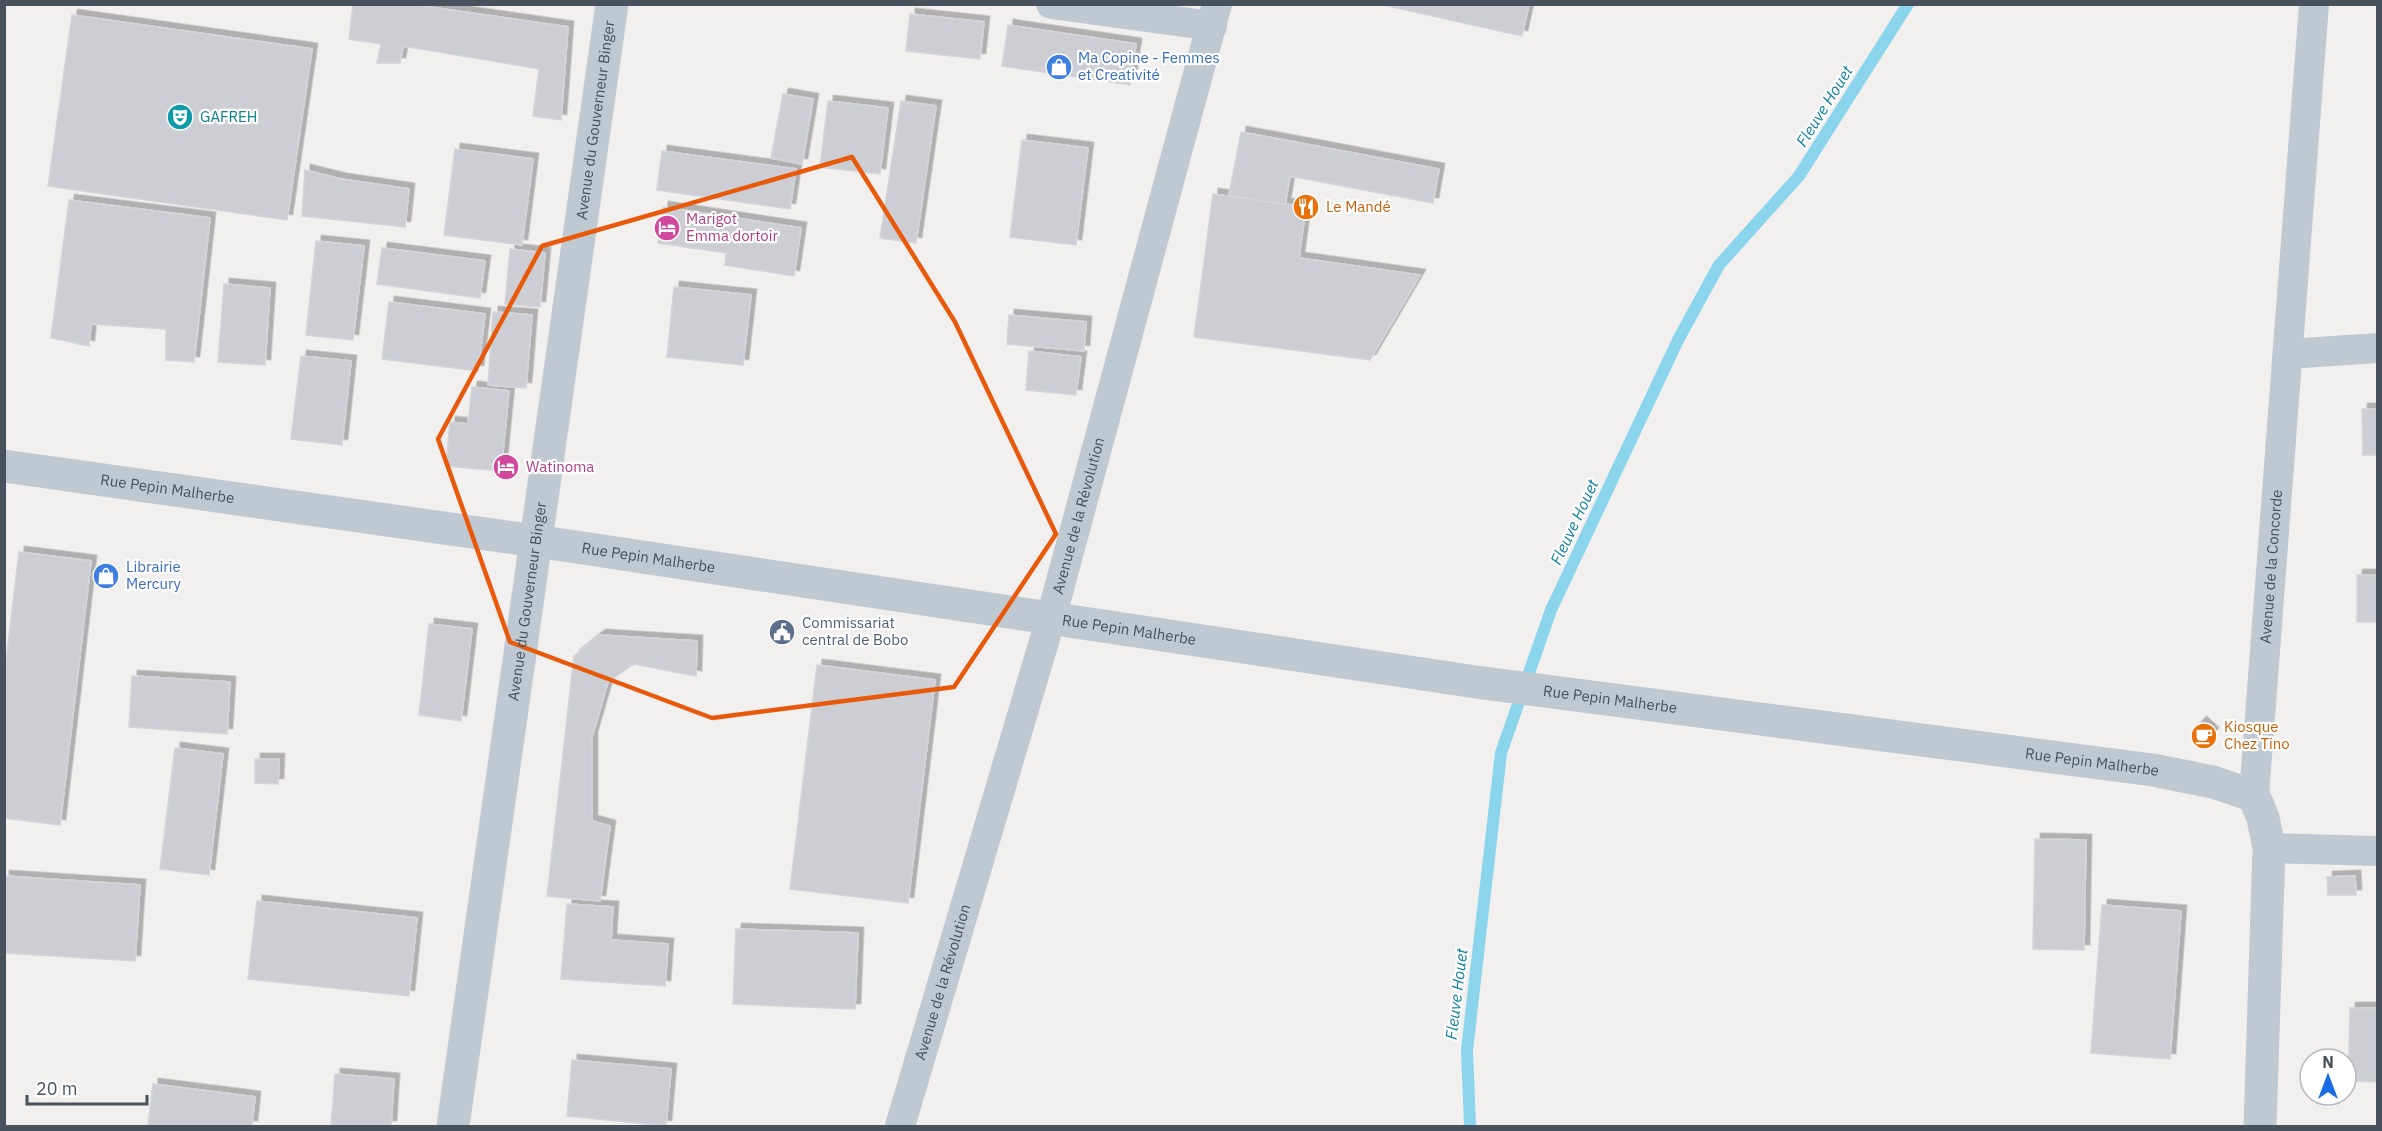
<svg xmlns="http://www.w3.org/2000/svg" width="2382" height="1131" font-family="'IBM Plex Sans',sans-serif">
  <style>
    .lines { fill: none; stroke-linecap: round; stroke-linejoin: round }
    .stream { stroke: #8ad5ec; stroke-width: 12 }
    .building { fill: #ccced4; stroke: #d3d5db; stroke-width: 1.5; filter: url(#shadow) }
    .minor { stroke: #bfc9d1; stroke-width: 30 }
    .tertiary { stroke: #bfc9d1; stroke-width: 33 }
    .marked { fill: none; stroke: #e8590c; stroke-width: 4.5; stroke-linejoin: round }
    .labels { text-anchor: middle; stroke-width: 4.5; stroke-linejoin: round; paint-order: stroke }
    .shop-label { font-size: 15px; fill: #366cbe; stroke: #fff; text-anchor: start }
    .culture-label { font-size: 15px; fill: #0d838f; stroke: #fff; text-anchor: start }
    .street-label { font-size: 15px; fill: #47525d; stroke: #fff }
    .food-label { font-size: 15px; fill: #c56008; stroke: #fff; text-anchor: start }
    .hotel-label { font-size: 15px; fill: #b23c85; stroke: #fff; text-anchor: start }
    .service-label { font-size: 15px; fill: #4e5e75; stroke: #fff; text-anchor: start }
    .water-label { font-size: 16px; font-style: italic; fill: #0c7fa3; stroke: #fff }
  </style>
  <defs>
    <filter id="shadow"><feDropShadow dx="5.5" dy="-5.5" stdDeviation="0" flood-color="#0004"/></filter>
  </defs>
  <rect width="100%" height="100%" fill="#f2efef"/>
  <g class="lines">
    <path class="stream" d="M1470 1126 1467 1050 1501 753 1551 610 1678 340 1719 265 1799 176 1908 4"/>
  </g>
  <path class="building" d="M353 4H409L568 27 561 120 533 116 539 69 403 46 400 63H377L381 44 349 39Z
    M1379 4H1529L1522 36Z
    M910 14 984 22 980 59 906 51Z
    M72 15 312 49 287 220 48 186Z
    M1008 25 1136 44 1130 85 1002 66Z
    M783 94 813 99 802 164 771 158Z
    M828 101 888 108 880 174 820 167Z
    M901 101 936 106 916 243 880 238Z
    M1241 132 1439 169 1433 203 1290 176 1285 205 1229 195Z
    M1022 140 1088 148 1076 245 1010 237Z
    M455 149 533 159 522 245 444 235Z
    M662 151 796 169 790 209 657 190Z
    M305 170 341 179 409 189 405 227 302 216Z
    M1213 194 1306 207 1299 258 1420 275 1370 360 1194 337Z
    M69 200 210 218 194 362 166 360V329L91 324 89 346 51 338Z
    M663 207 801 228 794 276 725 265 726 253 658 243Z
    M316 241 364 246 353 340 306 335Z
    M382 248 485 261 480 298 377 284Z
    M510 249 545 253 540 307 505 304Z
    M224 284 270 288 265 365 218 362Z
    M674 287 751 295 743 365 667 357Z
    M389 302 485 314 478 371 382 359Z
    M493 312 532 315 526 388 488 385Z
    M1009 315 1086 322 1084 351 1007 344Z
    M1029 351 1081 357 1076 395 1026 390Z
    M301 356 351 361 342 445 291 439Z
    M472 387 509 391 501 471 446 466 450 422 468 424Z
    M2362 409H2378V455H2363Z
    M19 552 91 561 60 825 4 818V677Z
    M2357 575H2378V622H2357Z
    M429 624 472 629 461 721 419 715Z
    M600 635 697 641 696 676 634 664 608 682 592 737V821L610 826 600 901 547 896 574 656Z
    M817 665 935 680 908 903 790 889Z
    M132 676 230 682 227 734 129 727Z
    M2201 722 2213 733 2205 742 2192 732Z
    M175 748 223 754 209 875 160 869Z
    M255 759H279L278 784 255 783Z
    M2035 839 2086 840 2084 950 2033 949Z
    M4 876 140 885 135 961 4 953Z
    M2355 876 2356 895H2328L2327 877Z
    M257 901 417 918 409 996 248 979Z
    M567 904 613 907 611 940 668 944 665 986 561 979Z
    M2102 905 2181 911 2170 1059 2091 1053Z
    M736 929 858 933 855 1009 733 1004Z
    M2350 1008H2378V1082L2348 1081Z
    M572 1060 671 1069 666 1126 567 1116Z
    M335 1074 394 1079 391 1126H331Z
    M153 1084 255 1097 252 1126H148Z"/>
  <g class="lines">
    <g class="minor">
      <path d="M1051 4 1212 26"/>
      <path d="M2288 354 2378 348"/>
      <path id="s1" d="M2254 796 2314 4"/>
      <path d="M2269 848 2378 851"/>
      <path id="s2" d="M900 1126 1051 618 1217 4"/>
    </g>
    <g class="tertiary">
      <path id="s3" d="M4 466 536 541 1476 682 2153 770 2213 782 2254 796 2263 818 2269 848 2260 1126"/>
      <path id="s4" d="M453 1126 612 4"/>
    </g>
  </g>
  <path class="marked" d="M852 157 955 322 1056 534 954 687 712 718 510 642 438 439 542 246Z"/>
  <defs>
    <symbol id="shop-disc" viewBox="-11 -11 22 22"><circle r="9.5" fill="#3f7fe0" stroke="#fff"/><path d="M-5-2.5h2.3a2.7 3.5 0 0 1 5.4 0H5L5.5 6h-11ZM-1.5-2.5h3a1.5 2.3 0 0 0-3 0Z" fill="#fff"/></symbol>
    <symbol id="theatre-disc" viewBox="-11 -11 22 22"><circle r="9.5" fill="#0f9aa8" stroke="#fff"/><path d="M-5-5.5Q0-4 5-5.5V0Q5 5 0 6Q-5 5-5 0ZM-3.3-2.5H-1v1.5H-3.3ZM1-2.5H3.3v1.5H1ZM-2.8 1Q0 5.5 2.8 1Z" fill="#fff"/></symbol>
    <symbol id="restaurant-disc" viewBox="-11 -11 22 22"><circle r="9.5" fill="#e8710a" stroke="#fff"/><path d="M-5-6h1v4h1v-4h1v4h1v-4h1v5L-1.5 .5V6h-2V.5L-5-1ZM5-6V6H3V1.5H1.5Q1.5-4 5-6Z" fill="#fff"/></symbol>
    <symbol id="hotel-disc" viewBox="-11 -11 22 22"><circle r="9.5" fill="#d1479c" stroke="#fff"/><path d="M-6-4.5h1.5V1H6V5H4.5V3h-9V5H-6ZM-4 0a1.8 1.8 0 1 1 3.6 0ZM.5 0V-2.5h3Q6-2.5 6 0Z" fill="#fff"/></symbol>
    <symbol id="civic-disc" viewBox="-11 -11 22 22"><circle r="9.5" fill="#5c6f8a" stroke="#fff"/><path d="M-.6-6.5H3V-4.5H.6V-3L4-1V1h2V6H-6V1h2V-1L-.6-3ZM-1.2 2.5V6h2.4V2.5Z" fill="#fff"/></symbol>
    <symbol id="cafe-disc" viewBox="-11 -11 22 22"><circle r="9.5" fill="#e8710a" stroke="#fff"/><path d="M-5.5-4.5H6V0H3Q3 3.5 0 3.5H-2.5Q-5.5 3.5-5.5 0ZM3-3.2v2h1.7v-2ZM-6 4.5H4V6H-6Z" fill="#fff"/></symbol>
  </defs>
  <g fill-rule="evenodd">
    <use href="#shop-disc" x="1044" y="52" width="30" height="30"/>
    <use href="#theatre-disc" x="165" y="102" width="30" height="30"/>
    <use href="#restaurant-disc" x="1291" y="192" width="30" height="30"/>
    <use href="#hotel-disc" x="652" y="213" width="30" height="30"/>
    <use href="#hotel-disc" x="491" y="452" width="30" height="30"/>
    <use href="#shop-disc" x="91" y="561" width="30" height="30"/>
    <use href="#civic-disc" x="767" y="617" width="30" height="30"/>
    <use href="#cafe-disc" x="2189" y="721" width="30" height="30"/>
  </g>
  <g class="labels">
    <g class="shop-label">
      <text x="1078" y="63">Ma Copine - Femmes<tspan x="1078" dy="17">et Creativité</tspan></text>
      <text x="126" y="572">Librairie<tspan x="126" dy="17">Mercury</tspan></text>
    </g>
    <g class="culture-label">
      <text x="200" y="122">GAFREH</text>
    </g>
    <g class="street-label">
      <text dy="5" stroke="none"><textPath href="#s4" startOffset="1016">Avenue du Gouverneur Binger</textPath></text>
      <text dy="5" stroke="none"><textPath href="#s3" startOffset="165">Rue Pepin Malherbe</textPath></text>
      <text dy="5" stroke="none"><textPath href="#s2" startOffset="636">Avenue de la Révolution</textPath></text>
      <text dy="5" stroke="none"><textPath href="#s3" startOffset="651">Rue Pepin Malherbe</textPath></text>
      <text dy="5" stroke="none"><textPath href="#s1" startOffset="230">Avenue de la Concorde</textPath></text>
      <text dy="5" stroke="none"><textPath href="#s4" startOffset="530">Avenue du Gouverneur Binger</textPath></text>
      <text dy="5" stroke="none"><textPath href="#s3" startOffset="1137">Rue Pepin Malherbe</textPath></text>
      <text dy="5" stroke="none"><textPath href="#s3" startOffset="1623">Rue Pepin Malherbe</textPath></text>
      <text dy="5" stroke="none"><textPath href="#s3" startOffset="2109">Rue Pepin Malherbe</textPath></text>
      <text dy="5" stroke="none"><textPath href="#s2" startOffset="150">Avenue de la Révolution</textPath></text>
    </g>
    <g class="food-label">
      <text x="1326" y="212">Le Mandé</text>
      <text x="2224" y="732">Kiosque<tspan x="2224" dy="17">Chez Tino</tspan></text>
    </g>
    <g class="hotel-label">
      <text x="686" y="224">Marigot<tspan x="686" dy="17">Emma dortoir</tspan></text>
      <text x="526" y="472">Watinoma</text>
    </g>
    <g class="service-label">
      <text x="802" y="628">Commissariat<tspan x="802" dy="17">central de Bobo</tspan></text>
    </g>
    <g class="water-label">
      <text transform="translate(1824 106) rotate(-58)" y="6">Fleuve Houet</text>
      <text transform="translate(1574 522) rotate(-65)" y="6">Fleuve Houet</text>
      <text transform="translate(1456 994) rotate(-83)" y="6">Fleuve Houet</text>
    </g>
  </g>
  <rect width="2382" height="1131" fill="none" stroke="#47525d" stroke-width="12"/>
  <g transform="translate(2328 1077)"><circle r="28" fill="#ffffff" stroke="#b5babe" stroke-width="1.5"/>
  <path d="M0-4.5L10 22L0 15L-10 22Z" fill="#196be2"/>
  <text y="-9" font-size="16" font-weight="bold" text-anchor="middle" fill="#47525d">N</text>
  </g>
  <path d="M27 1095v9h120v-9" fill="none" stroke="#47525d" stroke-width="3"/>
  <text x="36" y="1095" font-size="18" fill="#47525d" stroke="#ffffff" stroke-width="4.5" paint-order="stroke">20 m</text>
</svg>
